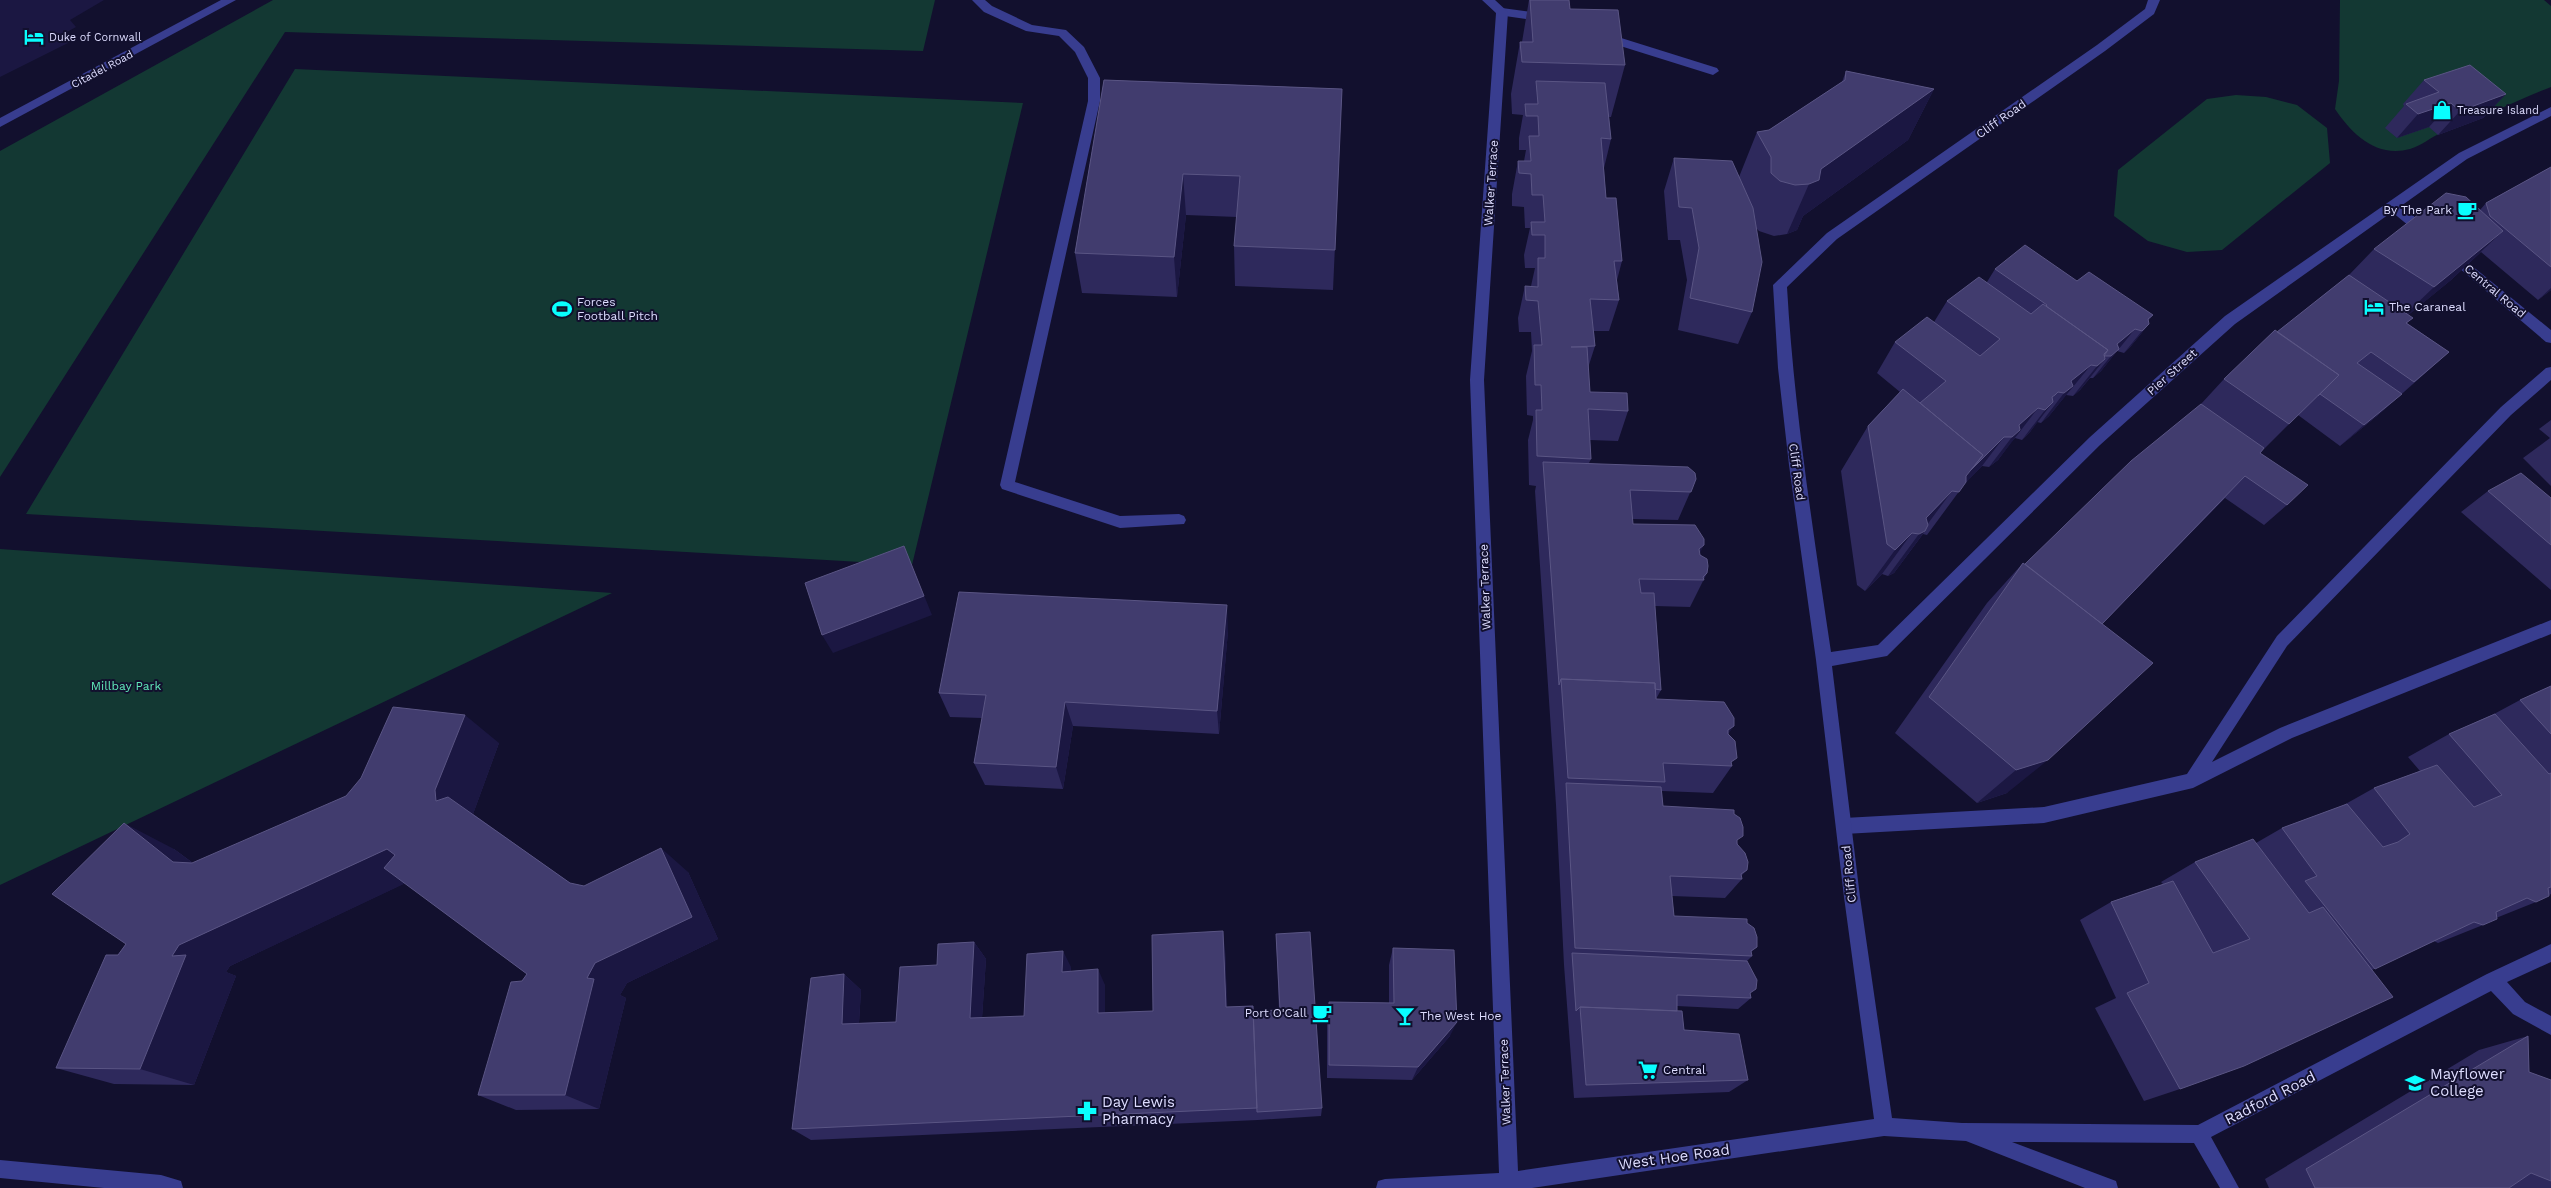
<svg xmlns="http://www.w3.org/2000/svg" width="2551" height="1188" font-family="'Work Sans',sans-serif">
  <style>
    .green { fill: #133833 }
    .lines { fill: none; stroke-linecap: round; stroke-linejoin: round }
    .lane { fill: #383d8f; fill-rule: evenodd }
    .street { fill: #383d8f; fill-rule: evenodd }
    .wall { fill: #2e295c }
    .shaded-wall { fill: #1b1742 }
    .building { fill: #413c6e; stroke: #5a5584 }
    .labels { text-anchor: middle; stroke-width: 4; stroke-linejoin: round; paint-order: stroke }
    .far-poi-label { font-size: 11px; fill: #deddff; stroke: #12102e; text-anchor: start }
    .far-street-label { font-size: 11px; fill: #deddff; stroke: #12102e }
    .street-label { font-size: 12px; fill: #deddff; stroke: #12102e }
    .poi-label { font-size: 12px; fill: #deddff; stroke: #12102e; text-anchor: start }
    .park-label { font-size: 12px; fill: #60e8b9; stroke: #12102e }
    .near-poi-label { font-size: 15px; fill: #deddff; stroke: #12102e; text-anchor: start }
    .near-street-label { font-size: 15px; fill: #deddff; stroke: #12102e }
  </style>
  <rect width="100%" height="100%" fill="#12102e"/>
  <path class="green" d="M273 0H935L923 51 285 32 0 477V151Z
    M2340 0H2544L2551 6V87C2514 101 2479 120 2441 133 2431 137 2421 146 2410 149 2376 158 2352 134 2335 109L2339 81Z
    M295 69 1023 103 912 565 26 514Z
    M2236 95 2266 97 2297 105 2327 128 2330 163 2222 250 2187 252 2148 241 2114 216 2118 170 2207 99Z
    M0 549 612 593 0 885Z"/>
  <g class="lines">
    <path class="lane" d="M972 0H985L992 6 1032 25 1066 30 1084 47 1100 78V101L1015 482 1120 516 1179 514 1184 516 1186 520 1184 524 1120 528 1002 489 1000 485 1088 101V78L1075 52 1059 36 1026 31 984 12Z
      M1502 8 1547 14 1553 18 1547 22 1498 15 1496 12Z
      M1602 32 1717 68 1719 71 1713 75 1598 39 1596 36Z
      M2551 367V380L2511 415 2287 646 2212 762 2280 728 2551 620V634L2292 738 2193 788 2044 823 1844 834 1838 832 1836 826 1838 820 1844 818 2044 807 2187 774 2277 636 2501 407 2546 368Z"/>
    <path class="street" d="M221 0H236L0 127V118Z
      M1482 0H1495L1508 12 1484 380 1518 1171 1874 1119 1844 897 1816 660 1789 465 1778 368 1773 285 1827 233 2097 45 2145 9 2148 0H2160L2154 14 2105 51 1837 239 1787 287C1794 409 1813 530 1831 652L1878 645 2090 437 2225 316 2459 153 2551 107V116L2467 159 2401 206 2430 229 2431 232 2430 235H2420L2392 212 2235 324 2100 445 1887 656 1832 666 1860 897 1892 1118 1962 1123 2198 1125 2487 974 2551 944V962L2507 982 2525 1002 2551 1016V1035L2513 1014 2491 991 2211 1137 2239 1188H2220L2194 1143 2012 1142 2116 1181 2118 1188H2085L1966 1141 1884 1136 1532 1188H1376L1378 1181 1385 1179 1499 1173 1470 380 1496 13Z
      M2450 248 2551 330V343L2546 342 2445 256 2444 253Z
      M0 1160 161 1175 181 1181 183 1188H104L0 1178Z"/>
  </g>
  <path class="wall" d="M1529 0H1569L1570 9 1625 65 1611 117H1609L1611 139 1604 168 1606 198 1622 261 1617 280 1619 300 1609 331H1594L1595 346 1588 368 1590 392 1628 411 1618 441 1590 440 1591 459 1589 463 1696 479 1678 520 1633 519V524L1700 554 1707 573 1690 607 1655 606 1661 690 1656 699 1728 734 1732 766 1713 793 1662 791 1663 806 1734 814 1737 842 1747 870 1741 876 1742 879 1725 898 1672 896 1674 916 1747 923 1757 947 1751 952 1752 956 1747 961 1751 998 1738 1009 1677 1006V1011L1684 1030 1748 1080 1729 1092 1574 1098 1564 965 1556 805 1535 491 1536 486 1529 485 1528 440 1533 420V416L1527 415 1526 376 1532 351 1531 332H1519L1518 318 1525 286H1531L1535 268H1525L1524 255 1530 228H1525L1524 207 1512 206V194L1518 161H1524L1526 150H1519V138L1523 115 1512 114 1511 94 1520 42H1522Z
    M1846 71 1934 89 1908 140 1803 216 1797 230 1787 234 1774 236 1759 231 1757 229 1752 312 1738 344 1678 330 1687 280 1680 240H1668L1664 191 1674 158 1739 177 1757 132 1769 130 1842 82Z
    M1104 80 1342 89 1333 290 1235 286 1234 246 1237 217 1186 215 1177 297 1082 293 1075 253Z
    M2424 80 2506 94 2483 118 2438 135 2429 127 2397 138 2385 128 2404 106 2403 104Z
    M2551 167V290L2538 300 2481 252 2451 280 2408 315 2413 318 2407 323 2449 352 2377 416 2340 446 2298 415 2260 453 2287 505 2264 525 2225 498 2102 624 2007 793 1977 803 1895 733 1987 603 2023 563 2025 564 2201 404 2224 379 2277 332 2349 275 2374 249 2480 210 2486 203Z
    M1995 269 2077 281 2153 315 2148 321 2149 324 2131 346 2124 353 2117 351 2101 371 2093 378H2090L2080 390 2073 396 2066 395 2049 416 2041 423 2037 422 2030 432 2022 440 2015 438 2012 441 1998 460 1989 467 1982 466 1966 482 1927 535 1923 534 1894 573 1888 576 1882 574 1865 591 1857 585 1841 471 1868 426 1900 392 1877 373 1895 342 1934 322 1947 301 1987 282Z
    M2551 420V486L2523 458 2550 438 2539 429Z
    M2488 491 2551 498V590L2461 512Z
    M1228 631 1219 734 1073 726 1063 789 985 785 974 763 982 718 950 717 939 693Z
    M2551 686V894L2536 902 2496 918 2483 925 2438 943 2434 941 2372 970 2180 1089 2144 1101 2095 1008 2116 998 2080 920 2111 902 2163 884 2161 882 2195 862 2256 843 2282 828 2342 806 2374 788 2420 771 2408 757 2449 734 2494 714 2520 700Z
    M499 743 473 814 570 883 584 886 688 872 718 939 627 983 620 995 626 998 599 1109 516 1110 478 1095 522 981 527 974 405 883 230 966 226 972 236 976 194 1085 114 1084 56 1068 118 955 126 944 174 849 193 863Z
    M1276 934 1322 1108 1321 1116 1258 1120 811 1140 792 1129 844 974 861 990 859 1023 896 1022 937 965 974 942 986 959 982 1018 1024 1016 1071 967V971L1105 985V1013L1153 1011 1225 949 1227 1007 1253 1011 1279 1010Z
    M1393 948 1450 1036 1412 1080 1327 1078V1017L1329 1002 1389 1003V965Z
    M2528 1036 2529 1072 2551 1080V1188H2269L2265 1179 2479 1050Z"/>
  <path class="shaded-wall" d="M0 0H104L70 20 76 27 65 33 72 41 0 77Z
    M1934 89 1908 140 1803 216 1797 230 1787 234 1809 184 1821 169Z
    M2506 94 2483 118 2438 135 2460 111Z
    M2451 103 2429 127 2397 138 2418 114Z
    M1183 174 1186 215 1177 297 1174 257Z
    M2503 231 2451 280 2383 336 2434 287Z
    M2551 288V290L2538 300Z
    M2149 324 2131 346 2124 353 2142 331Z
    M2135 329 2101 371 2093 378 2111 356 2117 344Z
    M2449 352 2377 416 2340 446 2364 425 2394 401Z
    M2105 359 2080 390 2073 396 2097 366Z
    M2091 365 2049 416 2041 423 2064 393 2071 381Z
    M2053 402 2030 432 2022 440 2045 410Z
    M2038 408 1998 460 1989 467 2012 437 2019 425Z
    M2004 437 1982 466 1958 491 1966 476 1983 455Z
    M1952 491 1921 533 1925 531 1894 573 1888 576 1919 534 1926 518Z
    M1912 533 1882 574 1865 591 1895 550Z
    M1704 545 1690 573 1699 549Z
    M904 546 932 615 833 653 822 635Z
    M1227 605 1228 631 1219 734 1217 711Z
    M1065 702 1073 726 1063 789 1056 767Z
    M465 715 499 743 472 817 436 801 435 790Z
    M1734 726 1714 754 1728 730Z
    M2048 760 2007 793 1977 803 2016 770Z
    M124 823 174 849 222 885 173 862Z
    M661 848 688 872 718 939 627 983 620 995 626 998 599 1109 565 1095 587 978Z
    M387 849 427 873 230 966 226 972 236 976 194 1085 140 1069 172 956 179 945Z
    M1223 931 1225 949 1228 1022 1226 1007Z
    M974 942 986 959 981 1033 970 1018Z
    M1063 951 1071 967 1070 988 1062 972Z
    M1098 969 1105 985V1028L1098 1013Z
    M844 974 861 990 858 1038 842 1024Z
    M1457 1022 1450 1036 1412 1080 1418 1067Z"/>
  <path class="building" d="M1530 0H1569L1570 9 1618 10 1625 65 1522 62 1520 42H1533Z
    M2470 65 2506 94 2460 111 2451 103 2418 114 2406 104 2439 92 2424 80Z
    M1846 71 1934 89 1821 169 1819 180 1809 184 1795 185 1780 181 1771 173V157L1757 132 1769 130 1845 80Z
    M1104 80 1342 89 1335 250 1234 246 1240 176 1183 174 1174 257 1075 253Z
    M1536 81 1605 83 1611 139 1601 138 1606 198H1616L1622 261H1614L1619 300 1590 299 1595 346 1571 347H1587L1590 392 1627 393 1628 411 1588 409 1591 459 1537 456 1536 410H1542L1541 385H1535L1534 345H1542L1538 301 1526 300 1525 286 1538 287V258H1545V235H1532L1531 222H1545L1543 195H1532L1531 174 1519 173 1518 161H1531L1529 136H1539L1538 116H1526L1525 104H1538Z
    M1674 158 1732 161 1753 208 1762 262 1752 312 1690 298 1699 248 1692 208 1679 207Z
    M2551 167V267L2490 216 2486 203Z
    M2446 193 2466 197 2503 231 2434 287 2374 249Z
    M2025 245 2077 281 2089 272 2153 315 2148 319 2149 324 2142 331 2135 329 2117 344 2119 349 2111 356H2104L2108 350 2046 306 2047 305 1995 269Z
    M2349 275 2413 318 2406 323 2449 352 2414 382 2371 352 2357 363 2402 394 2364 425 2320 394 2318 396 2339 375 2277 332Z
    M1979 277 2031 314 2043 304 2108 350 2104 354 2105 359 2097 366 2091 365 2071 381 2073 386 2064 393 2058 392 2055 395 2052 397 2053 402 2045 410 2038 408 2028 417 2019 425 2020 430 2012 437H2004L1971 470 1983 455 1920 403 1946 381 1895 342 1927 317 1980 356 2000 339 1947 301Z
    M2275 330 2339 375 2289 424 2224 379Z
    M1903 389 1983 455 1966 476V482L1959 492 1952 491 1926 518 1928 525 1925 531 1919 534 1912 533 1895 550 1887 544 1868 426Z
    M2201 404 2264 448 2260 453 2308 485 2287 505 2245 476 2102 624 2025 564 2131 461Z
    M1543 462 1688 467 1695 473 1696 479 1691 492 1630 490 1633 524 1695 525 1704 539V545L1699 549 1700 555 1707 559 1708 566 1707 573 1703 577 1704 580 1639 579 1641 593H1654L1661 690 1655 689V683L1561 679 1559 685Z
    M2521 473 2551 498V545L2488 491Z
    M904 546 924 596 822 635 805 583Z
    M2023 563 2153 663 2048 760 2016 770 1929 697Z
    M959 592 1227 605 1217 711 1065 702 1056 767 974 763 986 695 939 693Z
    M1561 679 1655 683 1656 699 1724 702 1734 718V726L1728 730V734L1735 741 1737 758 1731 762 1732 766 1663 763 1665 782 1568 778Z
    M2551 686V734L2520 700Z
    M393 707 465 715 435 790 436 801 448 797 570 883 584 886 661 848 692 917 595 963 587 978 594 979 565 1095H478L511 982 522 981 527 974 384 868 395 855 387 849 179 945 172 956 186 955 140 1069 56 1068 106 955H118L126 944 52 894 124 823 173 862 192 863 346 796 361 778Z
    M2495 714 2549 774 2551 773V887L2548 888 2549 896 2536 902 2527 898 2496 912 2497 919 2483 925 2474 922 2375 969 2305 881 2317 876 2282 828 2347 804 2383 847 2398 842 2410 834 2374 788 2437 765 2474 807 2502 795 2449 734Z
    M1566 783 1661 787 1663 806 1734 810V814L1740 818 1743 827V836L1737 840V844L1745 853 1748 862 1747 870 1741 874 1742 879 1670 876 1674 916 1747 919V923L1754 928 1757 937V947L1751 951 1752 956 1575 948Z
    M2253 839 2309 913 2323 907 2393 997 2244 1066 2180 1089 2127 993 2149 983 2111 902 2173 881 2213 953 2250 939 2195 862Z
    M1223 931 1226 1007 1253 1006 1257 1108 792 1129 811 978 844 974 842 1024 896 1022 900 967 937 965 938 944 974 942 970 1018 1024 1016 1027 954 1063 951 1062 972 1098 969V1013L1153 1011 1152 935Z
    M1310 932 1322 1108 1257 1112 1253 1011 1280 1010 1276 934Z
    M1393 948 1454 950 1457 1022 1418 1067 1329 1065V1002L1394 1003Z
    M1572 953 1747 961 1757 980 1756 989 1750 993 1751 998 1677 995V1011L1580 1007 1576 1011Z
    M1580 1007 1682 1011 1684 1030 1739 1034 1748 1080 1586 1085Z
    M2528 1036 2529 1072 2551 1080V1181L2531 1173 2509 1188H2315L2306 1169Z"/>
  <defs>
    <symbol id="hotel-bare" viewBox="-9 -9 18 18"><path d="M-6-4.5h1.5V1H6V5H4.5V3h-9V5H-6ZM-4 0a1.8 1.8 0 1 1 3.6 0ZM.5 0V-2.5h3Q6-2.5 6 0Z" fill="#09feff" stroke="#12102e" stroke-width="2.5" paint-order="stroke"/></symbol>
    <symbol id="shop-bare" viewBox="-9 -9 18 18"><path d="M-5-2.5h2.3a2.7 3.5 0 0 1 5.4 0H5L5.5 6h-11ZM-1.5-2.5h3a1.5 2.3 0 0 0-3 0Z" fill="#09feff" stroke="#12102e" stroke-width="2.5" paint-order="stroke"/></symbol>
    <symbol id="cafe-bare" viewBox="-9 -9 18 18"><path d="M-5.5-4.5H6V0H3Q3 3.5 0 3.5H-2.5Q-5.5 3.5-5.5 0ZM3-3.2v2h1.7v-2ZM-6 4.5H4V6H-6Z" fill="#09feff" stroke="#12102e" stroke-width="2.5" paint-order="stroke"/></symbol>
    <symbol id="stadium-bare" viewBox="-9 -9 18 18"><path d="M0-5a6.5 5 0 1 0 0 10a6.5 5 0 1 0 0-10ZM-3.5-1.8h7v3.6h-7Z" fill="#09feff" stroke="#12102e" stroke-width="2.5" paint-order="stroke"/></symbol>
    <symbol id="bar-bare" viewBox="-9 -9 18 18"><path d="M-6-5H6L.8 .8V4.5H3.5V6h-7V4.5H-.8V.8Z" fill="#09feff" stroke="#12102e" stroke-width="2.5" paint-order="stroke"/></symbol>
    <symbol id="supermarket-bare" viewBox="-9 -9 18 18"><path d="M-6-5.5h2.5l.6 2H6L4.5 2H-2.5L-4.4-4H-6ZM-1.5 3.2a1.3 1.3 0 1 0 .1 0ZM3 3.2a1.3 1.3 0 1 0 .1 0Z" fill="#09feff" stroke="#12102e" stroke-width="2.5" paint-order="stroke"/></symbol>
    <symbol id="university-bare" viewBox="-9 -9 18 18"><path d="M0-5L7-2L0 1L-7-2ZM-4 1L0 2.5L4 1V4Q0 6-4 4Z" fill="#09feff" stroke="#12102e" stroke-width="2.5" paint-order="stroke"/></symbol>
    <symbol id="pharmacy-bare" viewBox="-9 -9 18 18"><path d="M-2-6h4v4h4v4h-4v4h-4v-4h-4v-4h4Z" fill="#09feff" stroke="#12102e" stroke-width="2.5" paint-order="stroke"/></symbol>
  </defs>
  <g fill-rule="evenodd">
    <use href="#hotel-bare" x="20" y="23" width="28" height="28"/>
    <use href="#shop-bare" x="2428" y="96" width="28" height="28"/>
    <use href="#cafe-bare" x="2453" y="196" width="28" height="28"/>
    <use href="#hotel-bare" x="2360" y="293" width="28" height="28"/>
    <use href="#stadium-bare" x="548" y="295" width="28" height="28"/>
    <use href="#cafe-bare" x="1308" y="999" width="28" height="28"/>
    <use href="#bar-bare" x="1391" y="1002" width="28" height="28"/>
    <use href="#supermarket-bare" x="1634" y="1056" width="28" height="28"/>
    <use href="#university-bare" x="2401" y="1069" width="28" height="28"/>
    <use href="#pharmacy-bare" x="1073" y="1097" width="28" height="28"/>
  </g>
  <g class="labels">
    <g class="far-poi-label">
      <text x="49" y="41">Duke of Cornwall</text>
      <text x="2457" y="114">Treasure Island</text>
    </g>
    <g class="far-street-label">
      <text transform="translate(102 69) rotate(-28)" y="4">Citadel Road</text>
    </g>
    <g class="street-label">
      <text transform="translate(2001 119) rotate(-35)" y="4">Cliff Road</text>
      <text transform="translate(1491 183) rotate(-86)" y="4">Walker Terrace</text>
      <text transform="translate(2495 291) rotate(40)" y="4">Central Road</text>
      <text transform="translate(2172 372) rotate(-42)" y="4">Pier Street</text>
      <text transform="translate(1797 472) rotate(82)" y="4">Cliff Road</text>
      <text transform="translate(1485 587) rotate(-92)" y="4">Walker Terrace</text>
      <text transform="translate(1849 874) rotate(-96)" y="4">Cliff Road</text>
      <text transform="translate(1505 1082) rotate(-92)" y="4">Walker Terrace</text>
    </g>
    <g class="poi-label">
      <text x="2452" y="214" text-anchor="end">By The Park</text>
      <text x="577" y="306">Forces<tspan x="577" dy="14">Football Pitch</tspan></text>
      <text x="2389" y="311">The Caraneal</text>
      <text x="1307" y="1017" text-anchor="end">Port O'Call</text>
      <text x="1420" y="1020">The West Hoe</text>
      <text x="1663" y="1074">Central</text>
    </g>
    <g class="park-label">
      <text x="126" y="690">Millbay Park</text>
    </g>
    <g class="near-poi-label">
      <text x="2430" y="1079">Mayflower<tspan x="2430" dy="17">College</tspan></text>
      <text x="1102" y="1107">Day Lewis<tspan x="1102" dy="17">Pharmacy</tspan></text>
    </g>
    <g class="near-street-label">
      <text transform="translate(2270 1098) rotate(-27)" y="5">Radford Road</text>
      <text transform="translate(1674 1157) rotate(-8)" y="5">West Hoe Road</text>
    </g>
  </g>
</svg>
